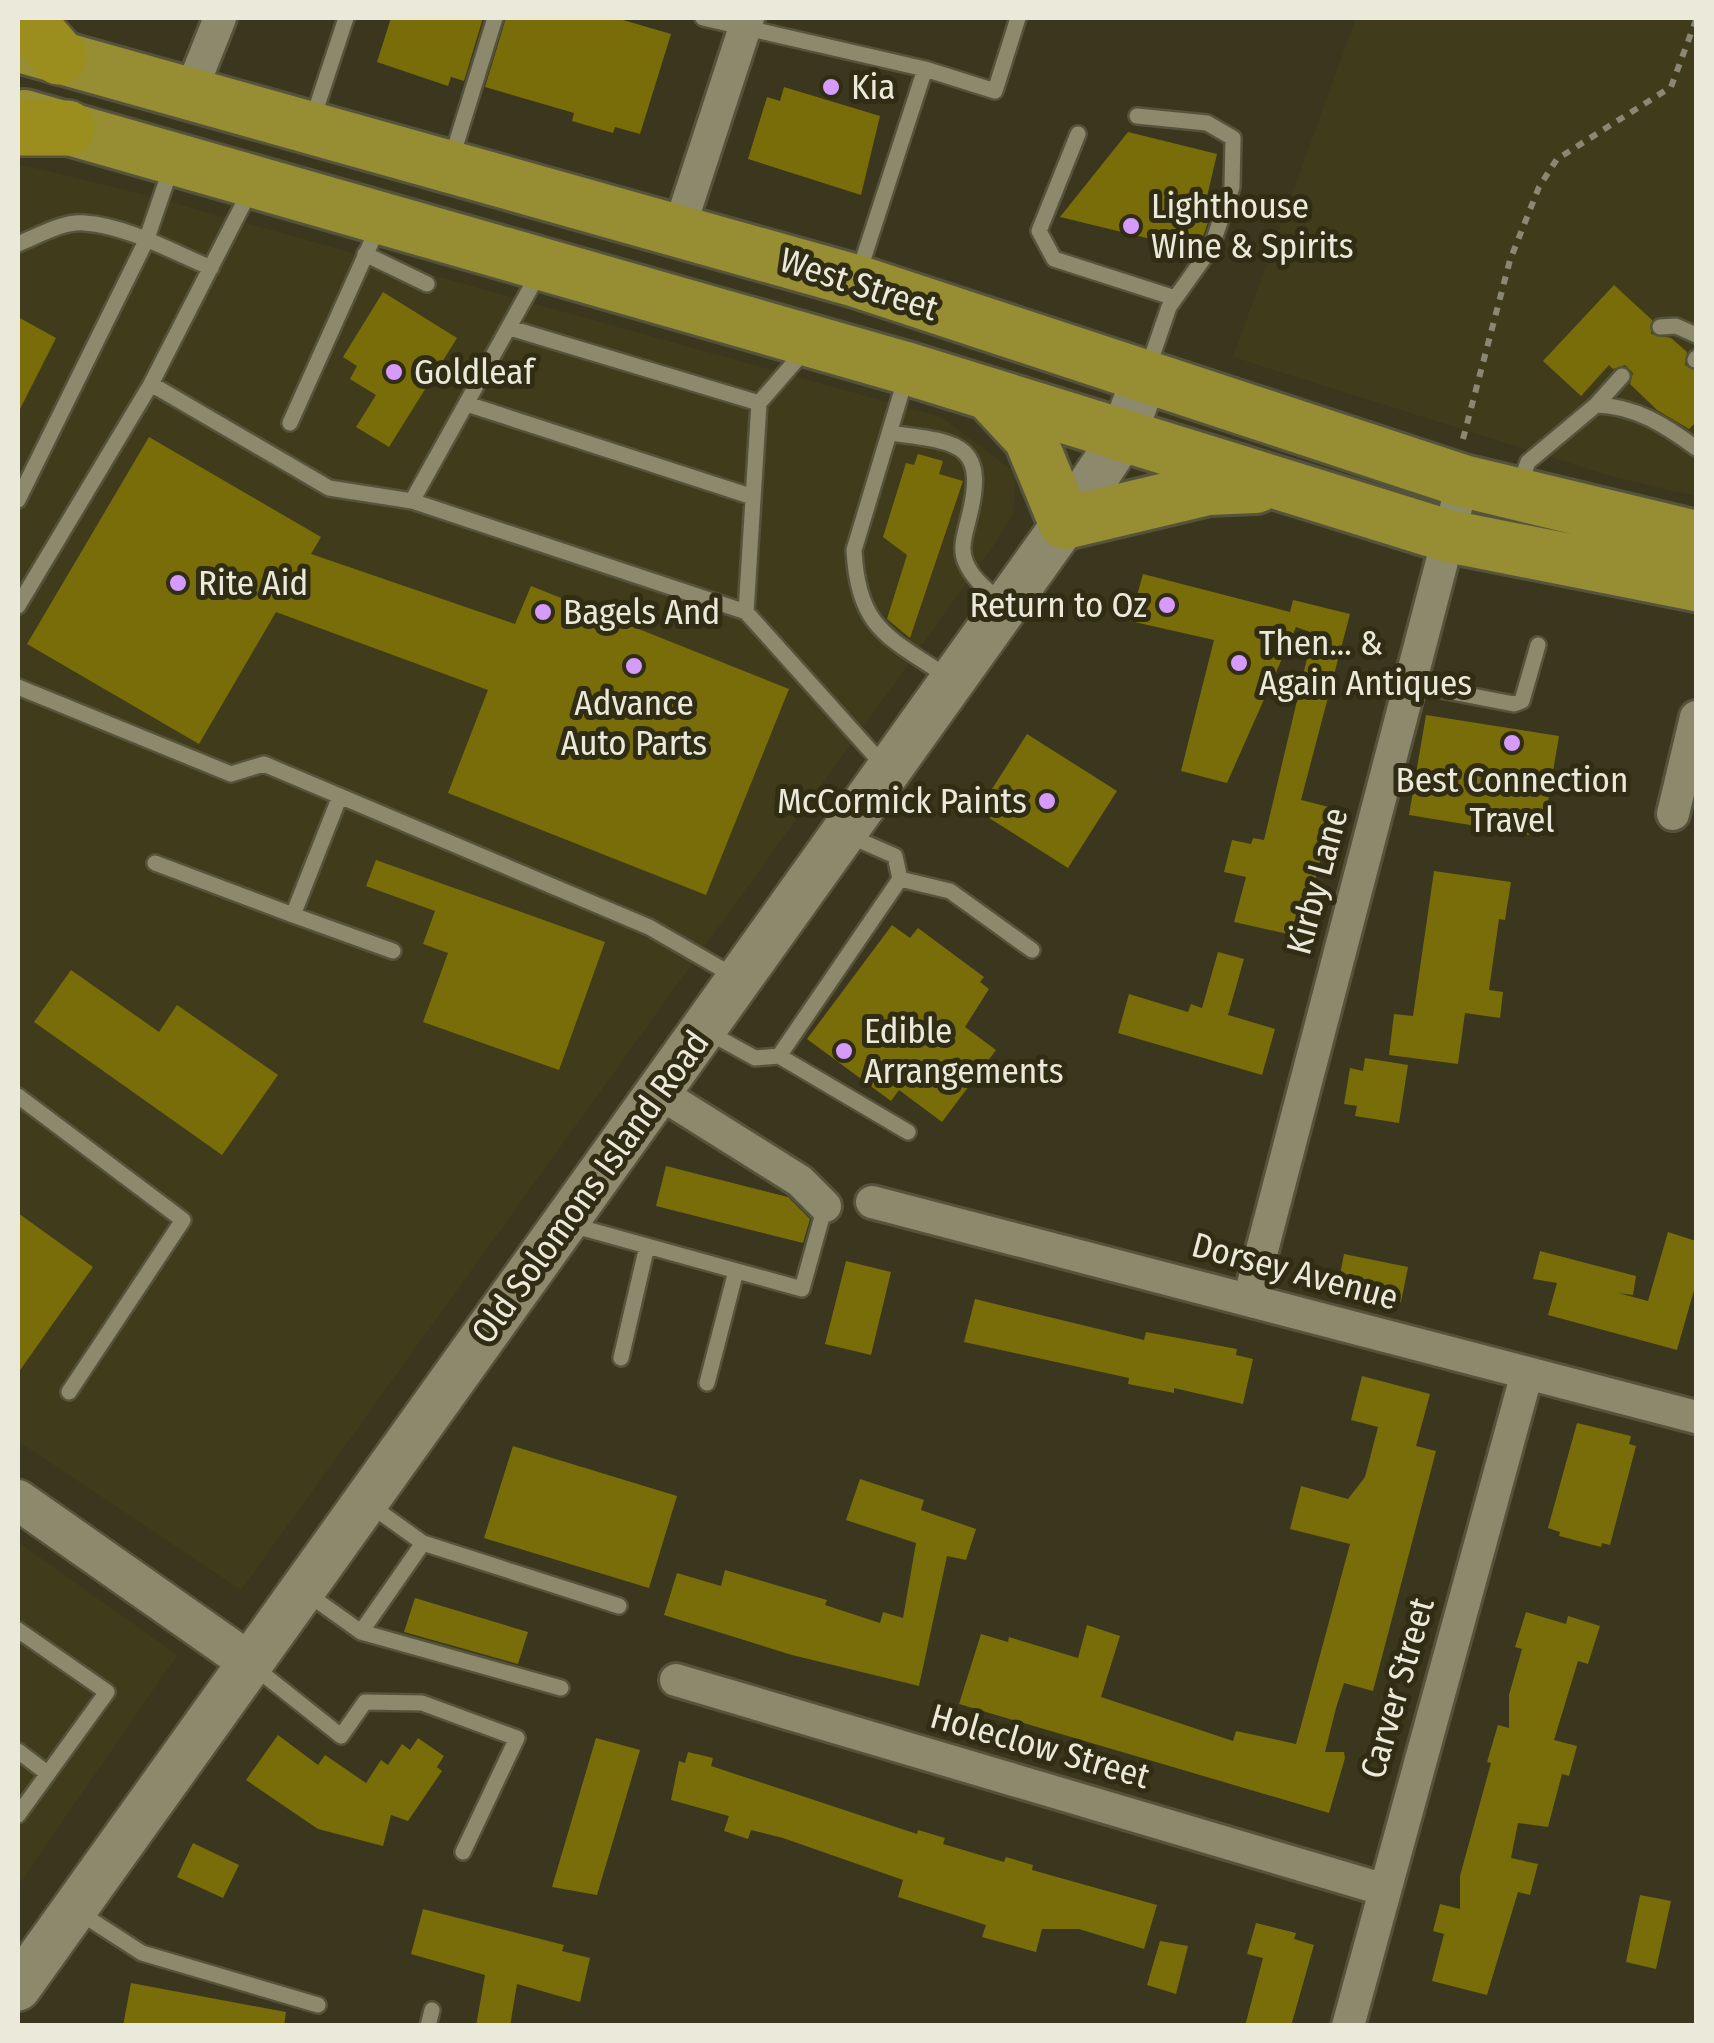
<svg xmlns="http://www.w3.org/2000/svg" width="1714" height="2043" font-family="'Fira Sans Condensed',sans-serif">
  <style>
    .built { fill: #403c1b }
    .building { fill: #786d09 }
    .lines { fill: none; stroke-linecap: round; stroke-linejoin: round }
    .service-casing { stroke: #56533c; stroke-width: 20 }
    .minor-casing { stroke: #56533c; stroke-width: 38 }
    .tertiary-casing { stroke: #56533c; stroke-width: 45 }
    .secondary-casing { stroke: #56533c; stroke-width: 50 }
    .primary-casing { stroke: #56533c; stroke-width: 58 }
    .trunk-casing { stroke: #56533c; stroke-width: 60 }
    .path { stroke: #8a8873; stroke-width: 6; stroke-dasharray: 8 8; stroke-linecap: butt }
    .service { stroke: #8c896c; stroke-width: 15 }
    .minor { stroke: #8c896c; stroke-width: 32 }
    .tertiary { stroke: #8c896c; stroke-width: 40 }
    .secondary { stroke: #8c896c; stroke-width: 45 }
    .primary { stroke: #978d32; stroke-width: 52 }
    .trunk { stroke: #9b8e1f; stroke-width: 55 }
    .poi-dot { fill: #d69bfa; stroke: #302d14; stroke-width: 4 }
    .labels { text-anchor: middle; stroke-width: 10; stroke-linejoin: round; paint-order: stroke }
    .poi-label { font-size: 35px; fill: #ebeada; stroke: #302d14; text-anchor: start }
    .street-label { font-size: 35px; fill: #ebeada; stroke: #302d14 }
  </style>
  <rect width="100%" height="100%" fill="#3a371e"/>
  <path class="built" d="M1356 18H1696V496L1614 477 1233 357Z
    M18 164 138 193 941 417 1016 473 1013 514 996 542 241 1590 18 1441Z
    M18 1542 177 1655 18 1886Z"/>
  <path class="building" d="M391 18H483L464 81 451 77 448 86 377 62Z
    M506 18H616L671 34 640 134 615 127 613 133 572 121 574 113 485 87Z
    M784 87 880 116 861 195 748 159 767 97 780 101Z
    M1128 132 1217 154 1206 201 1215 203 1201 242 1192 249 1060 217Z
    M1614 285 1652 320 1651 334 1671 338 1687 352 1685 365 1696 371V422L1689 429 1657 410 1630 384 1633 373 1625 365 1613 369 1609 365 1581 396 1543 361Z
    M383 292 457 338 389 447 356 427 376 395 350 379 357 366 343 357Z
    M18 317 56 338 18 413Z
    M149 437 321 537 311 554 515 624 531 586 789 689 706 895 448 793 488 690 276 612 199 744 27 644Z
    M918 454 943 461 939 474 963 481 910 638 887 619 907 555 883 537 906 463 914 465Z
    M1143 574 1290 612 1293 600 1350 614 1301 800 1333 808 1301 937 1234 922 1246 877 1224 872 1232 840 1251 844 1253 838 1264 840 1313 633 1296 627 1227 783 1181 771 1214 640 1130 621Z
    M1426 715 1559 736 1542 837 1409 815Z
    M1027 734 1117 791 1068 868 978 811Z
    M376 860 605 942 559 1070 423 1022 448 953 423 944 435 911 366 886Z
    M1434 871 1511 882 1505 920 1499 919 1489 990 1503 992 1500 1018 1465 1013 1458 1064 1389 1055 1394 1014 1413 1016Z
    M892 925 910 938 918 928 984 977 980 982 989 989 965 1027 996 1050 942 1122 899 1090 891 1101 807 1039Z
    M1218 952 1244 959 1228 1015 1275 1029 1262 1075 1118 1033 1129 994 1188 1012 1191 1004 1202 1008Z
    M71 970 159 1032 177 1005 278 1075 222 1155 34 1022Z
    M1365 1058 1408 1065 1399 1123 1355 1116 1357 1106 1344 1104 1350 1068 1363 1071Z
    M666 1166 788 1197 810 1219 803 1243 656 1206Z
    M18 1213 93 1267 18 1373Z
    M1668 1232 1696 1241V1283L1677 1350 1548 1315 1557 1283 1533 1279 1540 1251 1636 1276 1633 1295 1618 1293 1648 1301Z
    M1344 1254 1408 1267 1401 1302 1337 1290Z
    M846 1261 891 1272 871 1355 825 1344Z
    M975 1299 1144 1340 1146 1332 1237 1349 1236 1355 1253 1359 1243 1404 1174 1388V1393L1128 1384 1129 1378 964 1342Z
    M1362 1376 1430 1394 1416 1446 1436 1451 1373 1691 1344 1683 1336 1708 1325 1752H1344L1345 1758 1329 1813 959 1704 981 1634 1008 1642 1009 1637 1078 1658 1087 1625 1120 1636 1101 1697 1233 1741 1236 1731 1296 1744 1350 1544 1290 1529 1301 1486 1348 1499 1365 1477 1378 1427 1351 1420Z
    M1577 1423 1631 1436 1629 1444 1636 1446 1610 1545 1602 1543 1601 1547 1559 1536 1560 1532 1548 1528Z
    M513 1446 677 1496 649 1588 484 1538Z
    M860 1479 924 1500 921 1510 976 1529 966 1560 947 1556 919 1686 792 1655 664 1615 677 1573 721 1586 725 1570 827 1600 825 1605 880 1623 883 1612 903 1618 916 1543 846 1520Z
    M415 1598 528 1632 518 1664 404 1632Z
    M1526 1612 1566 1624 1568 1616 1600 1626 1588 1664 1578 1661 1554 1740 1577 1746 1569 1776 1562 1774 1548 1827 1518 1823 1511 1858 1538 1864 1530 1895 1518 1892 1487 1995 1432 1981 1444 1934 1433 1931 1440 1904 1460 1909V1876L1491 1763 1487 1762 1498 1725 1509 1728V1695L1522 1649 1515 1647Z
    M278 1735 318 1765 325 1755 366 1783 381 1760 388 1765 402 1744 410 1750 418 1738 444 1756 437 1767 442 1771 408 1821 391 1815 383 1846 318 1829 246 1780Z
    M596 1738 640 1750 597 1895 552 1887Z
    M688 1752 713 1758 711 1766 917 1834 918 1830 945 1838 943 1844 1004 1862 1006 1857 1033 1865 1032 1870 1157 1905 1144 1949 1079 1929H1042L1036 1952 982 1937 986 1925 898 1897 903 1880 783 1838 751 1830 748 1839 724 1831 729 1816 671 1800 679 1761 685 1763Z
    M193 1843 239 1865 223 1898 177 1877Z
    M1640 1895 1671 1901 1656 1969 1626 1962Z
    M423 1909 564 1945 562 1951 590 1958 580 2002 517 1984 510 2026H476L485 1975 411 1954Z
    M1256 1923 1296 1933 1294 1939 1314 1945 1291 2026H1245L1263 1958 1247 1954Z
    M1160 1941 1188 1946 1176 1994 1147 1985Z
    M131 1983 286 2012 284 2026H123Z"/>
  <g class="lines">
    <defs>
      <path id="service" d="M703 18 925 69 859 272
        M925 69 995 91 1018 18
        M1137 116 1207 123 1233 138 1232 187 1211 248 1169 307 1148 368
        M313 118 346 18
        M1078 134 1039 231 1054 259 1175 298
        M452 157 495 18
        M252 187 151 384 329 488 412 501 746 612 885 767
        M18 244C38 236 62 221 85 223 127 226 173 252 211 268
        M365 254 427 284
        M1660 327 1676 326 1696 335
        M510 328 759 403 806 349
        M1695 360 1696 358
        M906 377 854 550C858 630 889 637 949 678
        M467 404 753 497
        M1596 405 1622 376
        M290 423 379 225
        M889 433C963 442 989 444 967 525 964 537 960 551 966 563 973 580 989 591 1002 603
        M1519 486 1528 462 1596 405C1635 406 1665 425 1696 448
        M18 500 146 241 171 168
        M412 501 540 271
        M18 606 151 384
        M746 612 759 403
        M1410 684 1514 704 1522 701 1538 645
        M18 687 231 774 264 764 649 927 734 976
        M155 863 293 915 340 796
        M900 879 950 891 1032 950
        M293 915 393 951
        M706 1031 755 1058 779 1056 900 879 895 856 845 834
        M779 1056 908 1132
        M18 1096 183 1220 69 1392
        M568 1224 802 1289 825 1206
        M621 1358 647 1246
        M707 1383 736 1271
        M423 1543 619 1606
        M305 1592 361 1632 423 1543 370 1505
        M18 1630 107 1692 18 1815
        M361 1632 561 1688
        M253 1666 341 1736 365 1702 422 1703 517 1738 463 1852
        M18 1751 47 1773
        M77 1911 142 1953 318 2005
        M428 2026 432 2010"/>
      <path id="minor" d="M190 93 220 18
        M679 229 748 18
        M1673 814 1696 717
        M658 1092 800 1181 825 1206
        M872 1202 1696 1417
        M1249 1300 1463 481
        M676 1680 1382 1889
        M1348 2026 1527 1373"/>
      <path id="tertiary" d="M18 1500 250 1663"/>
      <path id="secondary" d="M18 1988 1065 523 1123 436 1145 376"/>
      <path id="primary" d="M19 46 856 281 1463 481 1696 537
        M24 116 909 369 1448 536 1696 585
        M989 394 1030 438 1065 523 1208 489 1256 487"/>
      <path id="trunk" d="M25 18 59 57
        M18 128H67"/>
    </defs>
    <use href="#service" class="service-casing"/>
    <use href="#minor" class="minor-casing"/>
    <use href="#tertiary" class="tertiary-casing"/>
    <use href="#secondary" class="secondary-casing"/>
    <use href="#primary" class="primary-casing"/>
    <use href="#trunk" class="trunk-casing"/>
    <path class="path" d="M1463 439 1510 260 1539 187 1557 159 1671 87 1696 20"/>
    <use href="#service" class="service"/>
    <use href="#minor" class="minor"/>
    <use href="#tertiary" class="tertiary"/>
    <use href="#secondary" class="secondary"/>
    <use href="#primary" class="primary"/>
    <use href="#trunk" class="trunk"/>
  </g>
  <g class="poi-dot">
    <circle cx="831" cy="87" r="10"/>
    <circle cx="1131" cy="226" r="10"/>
    <circle cx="394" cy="372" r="10"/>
    <circle cx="178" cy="583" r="10"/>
    <circle cx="1167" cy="605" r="10"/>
    <circle cx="543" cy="612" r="10"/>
    <circle cx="1239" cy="663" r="10"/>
    <circle cx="634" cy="666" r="10"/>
    <circle cx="1512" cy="743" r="10"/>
    <circle cx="1047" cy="801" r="10"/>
    <circle cx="844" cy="1051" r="10"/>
  </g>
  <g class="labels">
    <g class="poi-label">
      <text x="851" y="99">Kia</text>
      <text x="1151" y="218">Lighthouse<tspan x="1151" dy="40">Wine &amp; Spirits</tspan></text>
      <text x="414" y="384">Goldleaf</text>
      <text x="198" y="595">Rite Aid</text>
      <text x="1147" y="617" text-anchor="end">Return to Oz</text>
      <text x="563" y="624">Bagels And</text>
      <text x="1259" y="655">Then... &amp;<tspan x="1259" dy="40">Again Antiques</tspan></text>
      <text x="634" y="715" text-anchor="middle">Advance<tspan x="634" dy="40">Auto Parts</tspan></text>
      <text x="1512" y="792" text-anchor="middle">Best Connection<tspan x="1512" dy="40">Travel</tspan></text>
      <text x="1027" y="813" text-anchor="end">McCormick Paints</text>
      <text x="864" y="1043">Edible<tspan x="864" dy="40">Arrangements</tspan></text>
    </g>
    <g class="street-label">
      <text transform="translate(859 284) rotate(18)" y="12">West Street</text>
      <text transform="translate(1317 881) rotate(-75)" y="12">Kirby Lane</text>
      <text transform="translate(590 1187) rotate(-54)" y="12">Old Solomons Island Road</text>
      <text transform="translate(1295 1271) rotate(15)" y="12">Dorsey Avenue</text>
      <text transform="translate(1397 1688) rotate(-74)" y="12">Carver Street</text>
      <text transform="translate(1040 1746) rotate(16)" y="12">Holeclow Street</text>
    </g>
  </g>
  <rect width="1714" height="2043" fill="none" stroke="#ebeada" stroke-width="40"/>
</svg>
